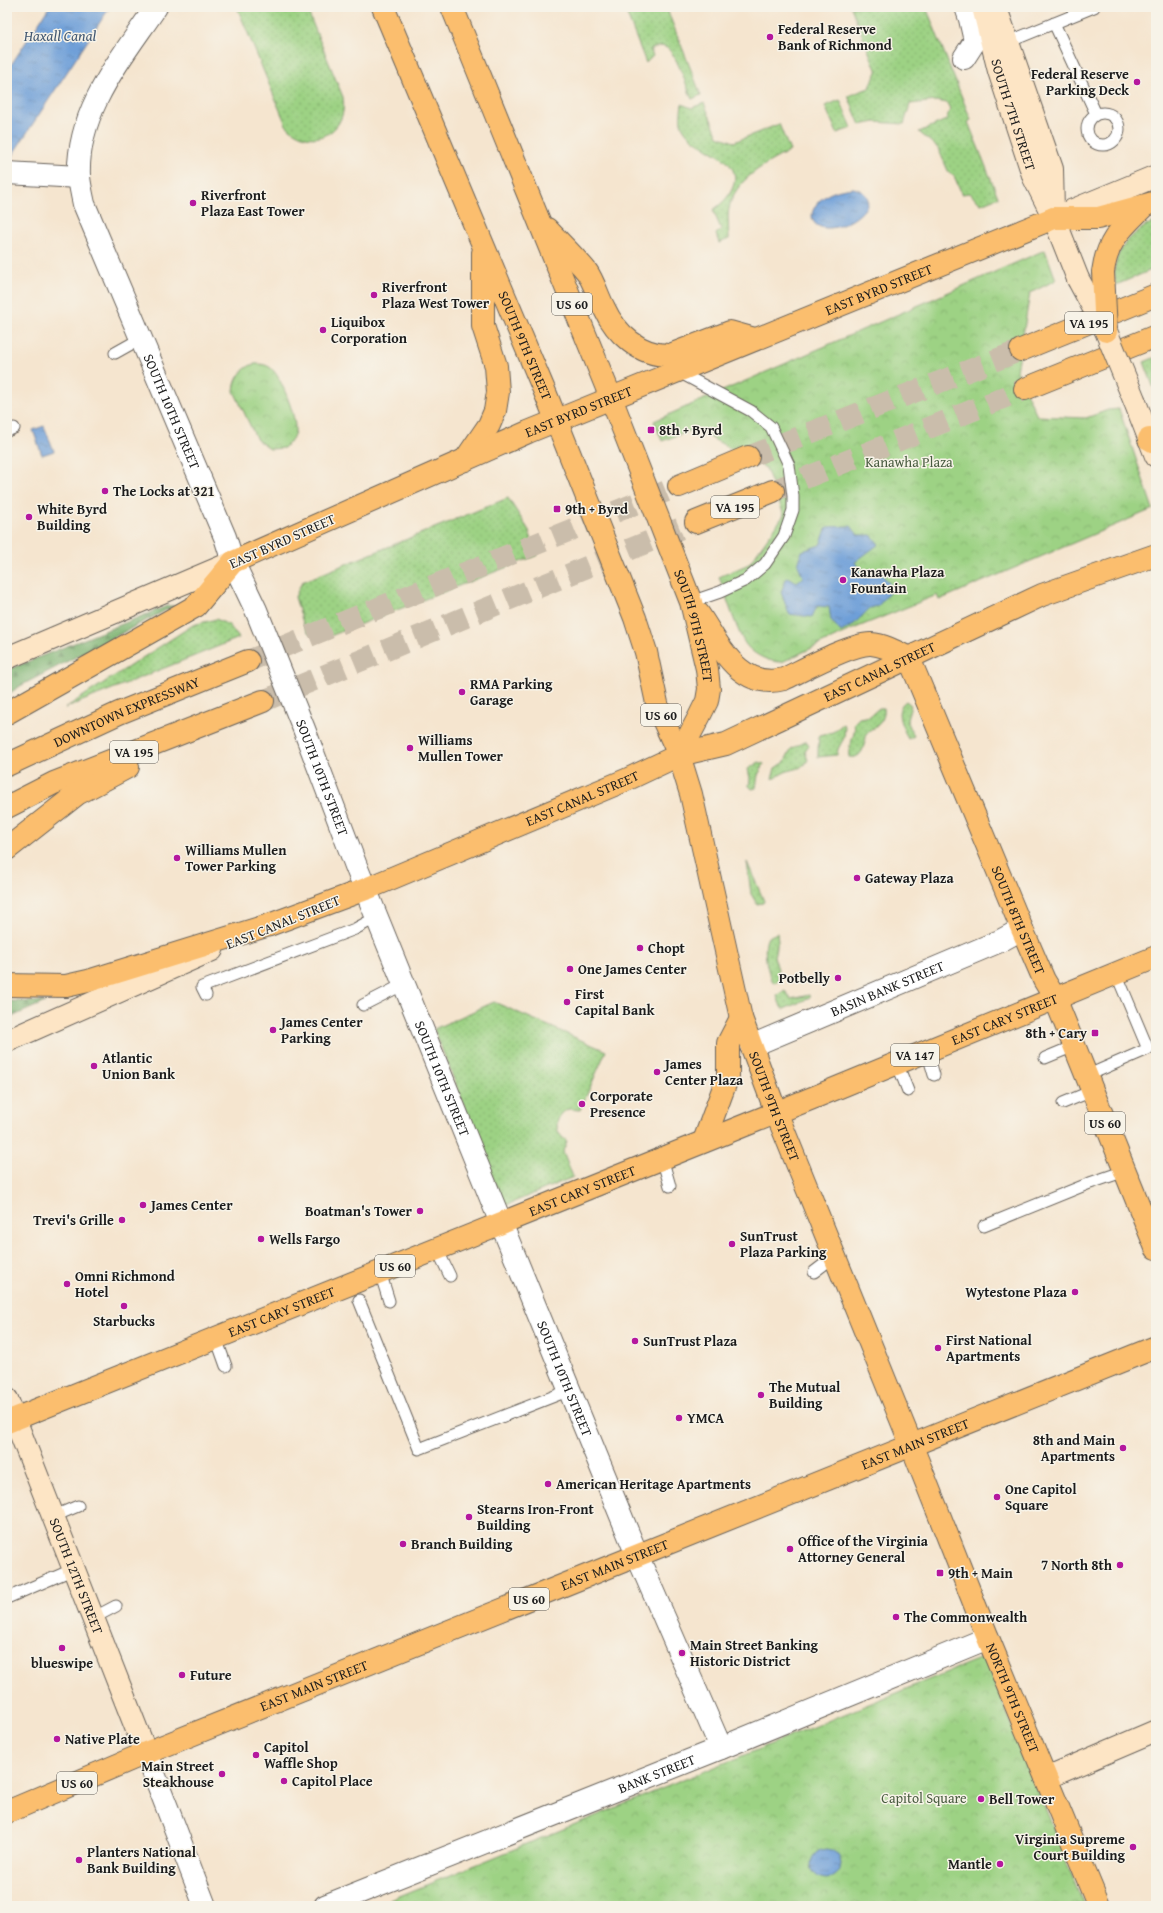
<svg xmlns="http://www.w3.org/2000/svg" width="1163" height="1913" font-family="'Gentium Book Plus',serif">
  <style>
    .grass { fill: url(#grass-dots); stroke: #5c7750 }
    .forest { fill: url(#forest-firs); stroke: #4d6847 }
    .park { fill: url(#park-crowns); stroke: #5c7750 }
    .water { fill: url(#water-ripples); stroke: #455e7a }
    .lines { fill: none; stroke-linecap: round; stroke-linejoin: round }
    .highway-tunnel { stroke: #cabdab; stroke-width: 22; stroke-dasharray: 22 11; stroke-linecap: butt }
    .lane-casing { stroke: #68625b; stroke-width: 13 }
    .street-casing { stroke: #68625b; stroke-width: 24 }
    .secondary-casing { stroke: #68625b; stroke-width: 24 }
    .primary-casing { stroke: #68625b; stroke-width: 24 }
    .highway-casing { stroke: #68625b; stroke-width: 24 }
    .lane { stroke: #fff; stroke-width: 11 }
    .street { stroke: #fff; stroke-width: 22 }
    .secondary { stroke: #fde5c5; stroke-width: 22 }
    .primary { stroke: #fbbe6e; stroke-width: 22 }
    .highway { stroke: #fbbe6e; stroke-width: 22 }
    .secondary-bridge-casing { stroke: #68625b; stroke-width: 24; stroke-linecap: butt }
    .highway-bridge-casing { stroke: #68625b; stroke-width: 24; stroke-linecap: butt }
    .secondary-bridge { stroke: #fde5c5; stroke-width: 22 }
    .highway-bridge { stroke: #fbbe6e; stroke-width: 22 }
    .poi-dot { fill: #b5179e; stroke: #f7f3e8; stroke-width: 1.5 }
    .labels { text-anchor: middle; stroke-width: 3; stroke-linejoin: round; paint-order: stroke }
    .shield { fill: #f7f3e8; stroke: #5e5c59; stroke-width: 1 }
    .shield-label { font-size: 13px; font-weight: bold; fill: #1c1c1c }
    .poi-label { font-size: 14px; font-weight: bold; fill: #1c1c1c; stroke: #f7f3e8; text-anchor: start }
    .street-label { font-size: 14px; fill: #1c1c1c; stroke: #f7f3e8 }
    .park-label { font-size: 14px; fill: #495c40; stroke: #f7f3e8 }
    .water-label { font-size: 15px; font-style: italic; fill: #415771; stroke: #f7f3e8 }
  </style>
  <defs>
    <pattern id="grass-dots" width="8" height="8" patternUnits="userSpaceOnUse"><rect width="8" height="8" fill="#9dd284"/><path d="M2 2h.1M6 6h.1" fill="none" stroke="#87b471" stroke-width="1.8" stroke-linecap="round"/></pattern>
    <pattern id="forest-firs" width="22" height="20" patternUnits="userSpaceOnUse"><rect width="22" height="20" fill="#7eb472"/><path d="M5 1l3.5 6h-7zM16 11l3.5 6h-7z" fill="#66925d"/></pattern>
    <pattern id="park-crowns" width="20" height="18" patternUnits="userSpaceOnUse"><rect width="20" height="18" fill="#9dd284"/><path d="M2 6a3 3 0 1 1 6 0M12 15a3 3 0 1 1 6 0" fill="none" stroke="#87b471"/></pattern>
    <pattern id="water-ripples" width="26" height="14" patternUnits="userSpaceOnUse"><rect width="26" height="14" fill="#6e9fd8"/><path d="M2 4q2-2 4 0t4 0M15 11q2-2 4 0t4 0" fill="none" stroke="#5a81ae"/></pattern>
  </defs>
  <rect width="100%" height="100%" fill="#f7f3e8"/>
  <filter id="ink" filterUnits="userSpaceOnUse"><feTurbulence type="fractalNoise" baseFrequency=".025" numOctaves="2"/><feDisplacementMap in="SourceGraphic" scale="8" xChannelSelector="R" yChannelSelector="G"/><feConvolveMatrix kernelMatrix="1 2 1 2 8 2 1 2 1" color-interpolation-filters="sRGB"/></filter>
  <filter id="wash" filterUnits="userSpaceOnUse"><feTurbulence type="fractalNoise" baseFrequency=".012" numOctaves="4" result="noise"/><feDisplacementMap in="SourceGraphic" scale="16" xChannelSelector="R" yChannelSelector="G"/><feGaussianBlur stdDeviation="0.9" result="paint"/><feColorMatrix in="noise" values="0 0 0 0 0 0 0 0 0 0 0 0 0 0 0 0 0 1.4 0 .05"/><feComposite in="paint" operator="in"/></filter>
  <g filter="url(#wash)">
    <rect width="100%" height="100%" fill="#f5e5cf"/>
    <path class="grass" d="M237 7H306L343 97C349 133 311 152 286 125Z
      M624 7H666L701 95 692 99C687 88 676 51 665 47 661 45 654 48 650 49L653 56 646 63Z
      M851 7H926L971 120 968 122 998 197 981 204 969 193 962 194 954 176 949 173 938 148 919 132 946 120 950 109 947 103 936 101 910 104 904 124 875 122 860 125 848 96 869 88 877 72Z
      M840 100 852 128 837 133 825 106Z
      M704 103 718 136 734 142 779 124 790 151C763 165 729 182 728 217 728 224 729 232 729 239L719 243 716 234 721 229 713 210C724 202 730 196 734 184 741 155 696 151 683 128 679 121 681 112 682 104L691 108Z
      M1156 221V268L1116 285C1115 279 1114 272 1115 266 1119 244 1137 229 1156 221Z
      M1156 357V394L1144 362Z
      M508 498 528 529 538 555 325 638 317 639 308 632 304 626 295 597 302 582Z
      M216 619 229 625 239 638 65 708 193 625Z
      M906 701 911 705 907 720 914 736 908 739C903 727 892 711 906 701Z
      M879 708H884C886 721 876 727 867 733 864 743 864 760 849 757 847 745 857 735 854 723L859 718 870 716Z
      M843 724 845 726 844 738 838 749 837 755 818 757C818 753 818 739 820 735L833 732Z
      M804 742H807L809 745 805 752 808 760C801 771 793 768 783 773 779 775 776 778 772 779L775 768 784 763 791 749Z
      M759 762 764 764 758 775 756 788 752 789 749 786 750 778 748 769Z
      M747 862 764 901 763 903 757 904 751 894Z
      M777 933 778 941 774 956 781 980 774 983C767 974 762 948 768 937Z
      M785 991 791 999 809 995 810 998 784 1009 781 1007 777 996Z
      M494 1002 606 1051 580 1110 568 1109C554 1117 553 1132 567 1141L563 1151 573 1177 504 1206 434 1029Z"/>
    <path class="forest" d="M167 606H174L20 686 7 695V670Z
      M7 1001 45 1002 7 1019Z"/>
    <path class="park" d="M1045 250 1056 280 1030 293 1017 371 1037 416 1086 418 1108 410 1119 409 1153 509 939 600 937 595 848 631 782 662C771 663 754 655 747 646 738 636 725 592 719 577L749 564 784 515 766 468 695 429 662 441 654 421Z
      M254 364C261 364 266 364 272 369 281 377 295 414 295 427 296 436 290 442 284 448L270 449 257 440 234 391C235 378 242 368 254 364Z
      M984 1657 1085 1906H375Z"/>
    <path class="water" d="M49 7H110L7 163V71Z
      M854 188C890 199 847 230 826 228 806 226 810 207 823 198 831 191 844 189 854 188Z
      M44 426 54 451 42 455 33 430Z
      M851 526 858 535H871L879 544 855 562 861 574 879 571 893 588 878 606 870 608 853 625 841 632 831 620 829 607 817 606 812 617 789 614 781 592 787 577 797 582 803 577 798 565 802 551 820 545 827 527Z
      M811 1864a15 15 0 1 1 30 0a15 15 0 1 1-30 0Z"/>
  </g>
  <g filter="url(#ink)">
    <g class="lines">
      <path class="highway-tunnel" d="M748 457 1021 350
        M773 491 1025 389
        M248 661 679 486
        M263 701 696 522"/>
      <defs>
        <path id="lane" d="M1054 23 1096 114
          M1008 42 1094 7
          M1087 129a16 16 0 1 1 32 0a16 16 0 1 1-32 0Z
          M115 353 140 339
          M677 371 751 411 771 427 789 465 793 496V510L784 536 765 564 746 580 720 592 691 602
          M7 431 14 428
          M206 995 202 987 355 929 377 917
          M363 1005 404 984
          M927 1051 934 1075
          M1045 1058 1074 1046
          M897 1063 908 1091
          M1086 1076 1148 1049 1116 973
          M1063 1103 1092 1091
          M662 1158 670 1186
          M984 1226 1090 1183 1125 1171
          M437 1249 450 1276
          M380 1272 389 1301
          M814 1272 835 1256
          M359 1300 419 1449 570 1390
          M216 1338 226 1366
          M52 1517 78 1506
          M7 1598 74 1569
          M93 1618 116 1606"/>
        <g id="street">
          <path id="s1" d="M156 7C121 59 76 111 79 177 80 186 82 195 84 204L225 537 233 562 256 610 304 729 356 866 501 1223 637 1555 721 1748"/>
          <path d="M964 58 975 41 970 19 966 7"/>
          <path d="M7 173 79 177"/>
          <path id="s2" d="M751 1046 1000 941 1022 929"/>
          <path d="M146 1753 205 1906"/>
          <path id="s3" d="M325 1906 721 1748 988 1638"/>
        </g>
        <g id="secondary">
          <path id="s4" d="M983 7 999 71 1034 178 1054 218 1078 279"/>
          <path d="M997 11 1052 169 1053 211"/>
          <path d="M1054 218 1156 176"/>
          <path d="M1135 402 1156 456"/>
          <path d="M7 658 233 562"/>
          <path d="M7 1041 212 950"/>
          <path id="s5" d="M7 1399 146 1753"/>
          <path d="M1046 1778 1156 1731"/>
        </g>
        <g id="primary">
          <path id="s6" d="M383 7 547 397 635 618 646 652 658 708 679 755 691 794 741 1018 776 1112 911 1444 988 1638 1099 1906"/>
          <path id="s7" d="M452 7 611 398 691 602 707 669 709 689 707 701 699 717 679 755"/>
          <path d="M547 229C560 243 575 257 587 272 594 282 598 297 604 308 616 334 640 356 670 355L730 332 755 339"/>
          <path d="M465 460 489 425 495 411 498 392 496 366 483 326V253"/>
          <path id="s8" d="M233 562 528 432 1054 218"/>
          <path d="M698 613C720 645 739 691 784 679 803 670 852 643 871 644 885 645 897 652 909 658"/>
          <path id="s9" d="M909 658 1022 929 1044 980 1055 998 1156 1248"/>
          <path id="s10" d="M269 925 366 889 626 780 679 755 726 744 1042 595 1156 555"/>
          <path d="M704 1141 728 1076V1043L741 1018"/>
          <path id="s11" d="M7 1422 815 1097 1156 957"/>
          <path id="s12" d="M7 1812 146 1753 1156 1347"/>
        </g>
        <g id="highway">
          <path d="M1054 218H1098L1156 202"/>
          <path d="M1103 272C1107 240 1122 228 1143 207"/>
          <path d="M1021 350 1156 295"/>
          <path d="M1025 389 1156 336"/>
          <path d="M1149 439 1156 443"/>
          <path d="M679 486 748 457"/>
          <path d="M696 522 773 491"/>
          <path d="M7 713 196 606 233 562"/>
          <path id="s13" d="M7 765 119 713 248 661"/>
          <path d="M7 807 54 783 263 701"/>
          <path d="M7 849 77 794 128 767"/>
          <path d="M7 985 66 986 88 981 269 925"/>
        </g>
      </defs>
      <use href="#lane" class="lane-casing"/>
      <use href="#street" class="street-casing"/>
      <use href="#secondary" class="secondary-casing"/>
      <use href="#primary" class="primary-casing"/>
      <use href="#highway" class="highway-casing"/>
      <use href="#lane" class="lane"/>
      <use href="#street" class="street"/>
      <use href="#secondary" class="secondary"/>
      <use href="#primary" class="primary"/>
      <use href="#highway" class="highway"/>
      <defs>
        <path id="secondary-bridge" d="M1078 279 1106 331 1135 402"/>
        <path id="highway-bridge" d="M1103 272 1106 331"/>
      </defs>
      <use href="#secondary-bridge" class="secondary-bridge-casing"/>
      <use href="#highway-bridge" class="highway-bridge-casing"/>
      <use href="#secondary-bridge" class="secondary-bridge"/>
      <use href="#highway-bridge" class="highway-bridge"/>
    </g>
  </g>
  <g class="poi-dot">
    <circle cx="770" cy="37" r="4"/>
    <circle cx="1137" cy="82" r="4"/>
    <circle cx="193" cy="203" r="4"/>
    <circle cx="374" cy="295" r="4"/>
    <circle cx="323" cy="330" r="4"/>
    <rect x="647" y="426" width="8" height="8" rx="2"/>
    <circle cx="105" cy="491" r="4"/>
    <rect x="553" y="505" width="8" height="8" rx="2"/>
    <circle cx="29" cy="517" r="4"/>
    <circle cx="843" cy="580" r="4"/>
    <circle cx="462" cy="692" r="4"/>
    <circle cx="410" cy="748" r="4"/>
    <circle cx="177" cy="858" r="4"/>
    <circle cx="857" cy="878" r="4"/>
    <circle cx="640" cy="948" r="4"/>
    <circle cx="570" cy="969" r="4"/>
    <circle cx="838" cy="978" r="4"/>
    <circle cx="567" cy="1002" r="4"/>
    <circle cx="273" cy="1030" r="4"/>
    <rect x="1091" y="1029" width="8" height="8" rx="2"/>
    <circle cx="94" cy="1066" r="4"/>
    <circle cx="657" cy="1072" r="4"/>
    <circle cx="582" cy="1104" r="4"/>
    <circle cx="143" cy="1205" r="4"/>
    <circle cx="420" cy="1211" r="4"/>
    <circle cx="122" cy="1220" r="4"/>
    <circle cx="261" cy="1239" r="4"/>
    <circle cx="732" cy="1244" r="4"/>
    <circle cx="67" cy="1284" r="4"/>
    <circle cx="1075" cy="1292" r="4"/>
    <circle cx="124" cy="1306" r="4"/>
    <circle cx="635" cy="1341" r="4"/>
    <circle cx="938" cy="1348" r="4"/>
    <circle cx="761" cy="1395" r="4"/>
    <circle cx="679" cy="1418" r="4"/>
    <circle cx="1123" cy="1448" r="4"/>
    <circle cx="548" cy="1484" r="4"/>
    <circle cx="997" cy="1497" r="4"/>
    <circle cx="469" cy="1517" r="4"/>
    <circle cx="403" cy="1544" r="4"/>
    <circle cx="790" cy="1549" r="4"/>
    <circle cx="1120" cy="1565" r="4"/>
    <rect x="936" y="1569" width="8" height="8" rx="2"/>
    <circle cx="896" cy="1617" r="4"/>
    <circle cx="62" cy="1648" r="4"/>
    <circle cx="682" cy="1653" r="4"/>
    <circle cx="182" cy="1675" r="4"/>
    <circle cx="57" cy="1739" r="4"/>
    <circle cx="256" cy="1755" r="4"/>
    <circle cx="222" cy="1774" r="4"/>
    <circle cx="284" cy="1781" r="4"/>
    <circle cx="981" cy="1799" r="4"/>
    <circle cx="1133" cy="1847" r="4"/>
    <circle cx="79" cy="1860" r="4"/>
    <circle cx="1000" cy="1864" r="4"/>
  </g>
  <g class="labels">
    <g class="shield">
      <rect x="552" y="293" width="40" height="22" rx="3"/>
      <rect x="1065" y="312" width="48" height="22" rx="3"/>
      <rect x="711" y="496" width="48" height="22" rx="3"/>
      <rect x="641" y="704" width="40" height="22" rx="3"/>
      <rect x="110" y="741" width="48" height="22" rx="3"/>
      <rect x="891" y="1044" width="48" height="22" rx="3"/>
      <rect x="1085" y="1112" width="40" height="22" rx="3"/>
      <rect x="375" y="1255" width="40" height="22" rx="3"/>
      <rect x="509" y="1588" width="40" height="22" rx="3"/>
      <rect x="57" y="1772" width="40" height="22" rx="3"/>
    </g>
    <g class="shield-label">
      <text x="572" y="309">US 60</text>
      <text x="1089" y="328">VA 195</text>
      <text x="735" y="512">VA 195</text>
      <text x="661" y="720">US 60</text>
      <text x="134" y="757">VA 195</text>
      <text x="915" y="1060">VA 147</text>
      <text x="1105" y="1128">US 60</text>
      <text x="395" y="1271">US 60</text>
      <text x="529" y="1604">US 60</text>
      <text x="77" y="1788">US 60</text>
    </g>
    <g class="poi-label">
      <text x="778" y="34">Federal Reserve<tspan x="778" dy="16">Bank of Richmond</tspan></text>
      <text x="1129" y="79" text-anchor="end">Federal Reserve<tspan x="1129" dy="16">Parking Deck</tspan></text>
      <text x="201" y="200">Riverfront<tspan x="201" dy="16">Plaza East Tower</tspan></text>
      <text x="382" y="292">Riverfront<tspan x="382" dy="16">Plaza West Tower</tspan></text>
      <text x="331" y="327">Liquibox<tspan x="331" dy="16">Corporation</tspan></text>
      <text x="659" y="435">8th + Byrd</text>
      <text x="113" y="496">The Locks at 321</text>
      <text x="37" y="514">White Byrd<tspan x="37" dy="16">Building</tspan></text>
      <text x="565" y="514">9th + Byrd</text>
      <text x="851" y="577">Kanawha Plaza<tspan x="851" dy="16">Fountain</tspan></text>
      <text x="470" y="689">RMA Parking<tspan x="470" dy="16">Garage</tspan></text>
      <text x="418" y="745">Williams<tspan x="418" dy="16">Mullen Tower</tspan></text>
      <text x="185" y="855">Williams Mullen<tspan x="185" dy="16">Tower Parking</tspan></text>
      <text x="865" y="883">Gateway Plaza</text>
      <text x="648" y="953">Chopt</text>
      <text x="578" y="974">One James Center</text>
      <text x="830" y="983" text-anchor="end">Potbelly</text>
      <text x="575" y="999">First<tspan x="575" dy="16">Capital Bank</tspan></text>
      <text x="281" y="1027">James Center<tspan x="281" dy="16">Parking</tspan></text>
      <text x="1087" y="1038" text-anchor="end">8th + Cary</text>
      <text x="102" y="1063">Atlantic<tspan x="102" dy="16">Union Bank</tspan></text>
      <text x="665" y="1069">James<tspan x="665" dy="16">Center Plaza</tspan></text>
      <text x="590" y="1101">Corporate<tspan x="590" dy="16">Presence</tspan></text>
      <text x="151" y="1210">James Center</text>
      <text x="412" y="1216" text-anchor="end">Boatman's Tower</text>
      <text x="114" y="1225" text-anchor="end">Trevi's Grille</text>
      <text x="740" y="1241">SunTrust<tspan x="740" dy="16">Plaza Parking</tspan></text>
      <text x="269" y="1244">Wells Fargo</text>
      <text x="75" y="1281">Omni Richmond<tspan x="75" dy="16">Hotel</tspan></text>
      <text x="1067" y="1297" text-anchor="end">Wytestone Plaza</text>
      <text x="124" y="1326" text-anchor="middle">Starbucks</text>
      <text x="946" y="1345">First National<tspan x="946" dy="16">Apartments</tspan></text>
      <text x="643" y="1346">SunTrust Plaza</text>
      <text x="769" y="1392">The Mutual<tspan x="769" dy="16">Building</tspan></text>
      <text x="687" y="1423">YMCA</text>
      <text x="1115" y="1445" text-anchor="end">8th and Main<tspan x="1115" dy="16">Apartments</tspan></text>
      <text x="556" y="1489">American Heritage Apartments</text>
      <text x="1005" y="1494">One Capitol<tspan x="1005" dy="16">Square</tspan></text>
      <text x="477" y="1514">Stearns Iron-Front<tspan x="477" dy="16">Building</tspan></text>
      <text x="798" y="1546">Office of the Virginia<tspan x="798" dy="16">Attorney General</tspan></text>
      <text x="411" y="1549">Branch Building</text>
      <text x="1112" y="1570" text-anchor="end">7 North 8th</text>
      <text x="948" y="1578">9th + Main</text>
      <text x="904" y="1622">The Commonwealth</text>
      <text x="690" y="1650">Main Street Banking<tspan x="690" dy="16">Historic District</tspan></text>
      <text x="62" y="1668" text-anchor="middle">blueswipe</text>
      <text x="190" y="1680">Future</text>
      <text x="65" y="1744">Native Plate</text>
      <text x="264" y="1752">Capitol<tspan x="264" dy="16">Waffle Shop</tspan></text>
      <text x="214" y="1771" text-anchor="end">Main Street<tspan x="214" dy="16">Steakhouse</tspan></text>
      <text x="292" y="1786">Capitol Place</text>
      <text x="989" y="1804">Bell Tower</text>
      <text x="1125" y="1844" text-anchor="end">Virginia Supreme<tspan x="1125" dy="16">Court Building</tspan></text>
      <text x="87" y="1857">Planters National<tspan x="87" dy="16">Bank Building</tspan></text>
      <text x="992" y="1869" text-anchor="end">Mantle</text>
    </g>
    <g class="street-label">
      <text dy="5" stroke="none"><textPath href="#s4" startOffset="112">SOUTH 7TH STREET</textPath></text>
      <text dy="5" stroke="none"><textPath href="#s8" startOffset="701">EAST BYRD STREET</textPath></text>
      <text dy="5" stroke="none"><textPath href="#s6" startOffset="367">SOUTH 9TH STREET</textPath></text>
      <text dy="5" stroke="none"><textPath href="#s8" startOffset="377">EAST BYRD STREET</textPath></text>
      <text dy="5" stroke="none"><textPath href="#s1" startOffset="443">SOUTH 10TH STREET</textPath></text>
      <text transform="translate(282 541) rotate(-24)" y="5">EAST BYRD STREET</text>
      <text dy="5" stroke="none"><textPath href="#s7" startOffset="665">SOUTH 9TH STREET</textPath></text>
      <text dy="5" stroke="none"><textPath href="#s10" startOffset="662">EAST CANAL STREET</textPath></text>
      <text dy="5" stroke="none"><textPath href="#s13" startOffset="131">DOWNTOWN EXPRESSWAY</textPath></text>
      <text dy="5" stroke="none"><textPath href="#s1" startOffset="839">SOUTH 10TH STREET</textPath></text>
      <text dy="5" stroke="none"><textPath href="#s10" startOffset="338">EAST CANAL STREET</textPath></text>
      <text dy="5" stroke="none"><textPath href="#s9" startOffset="284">SOUTH 8TH STREET</textPath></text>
      <text transform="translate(283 922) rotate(-22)" y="5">EAST CANAL STREET</text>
      <text dy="5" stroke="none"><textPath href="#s2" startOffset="148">BASIN BANK STREET</textPath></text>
      <text dy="5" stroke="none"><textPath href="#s11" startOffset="1076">EAST CARY STREET</textPath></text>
      <text dy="5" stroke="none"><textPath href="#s1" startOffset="1163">SOUTH 10TH STREET</textPath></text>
      <text dy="5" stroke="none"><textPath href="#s6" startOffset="1170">SOUTH 9TH STREET</textPath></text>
      <text dy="5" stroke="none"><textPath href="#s11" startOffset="620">EAST CARY STREET</textPath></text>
      <text dy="5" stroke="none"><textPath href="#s11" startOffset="296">EAST CARY STREET</textPath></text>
      <text dy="5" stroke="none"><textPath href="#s1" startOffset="1487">SOUTH 10TH STREET</textPath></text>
      <text dy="5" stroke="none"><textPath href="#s12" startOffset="980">EAST MAIN STREET</textPath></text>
      <text dy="5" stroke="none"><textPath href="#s12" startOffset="656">EAST MAIN STREET</textPath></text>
      <text dy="5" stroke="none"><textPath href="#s5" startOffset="190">SOUTH 12TH STREET</textPath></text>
      <text dy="5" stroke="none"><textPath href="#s12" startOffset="332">EAST MAIN STREET</textPath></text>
      <text dy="5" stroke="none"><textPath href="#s6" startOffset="1808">NORTH 9TH STREET</textPath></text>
      <text dy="5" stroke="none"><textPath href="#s3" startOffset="357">BANK STREET</textPath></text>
    </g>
    <g class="park-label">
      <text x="909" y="467">Kanawha Plaza</text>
      <text x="924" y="1803">Capitol Square</text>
    </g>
    <g class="water-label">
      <text x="60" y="41">Haxall Canal</text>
    </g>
  </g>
  <rect width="1163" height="1913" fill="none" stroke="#f7f3e8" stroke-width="24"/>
</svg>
